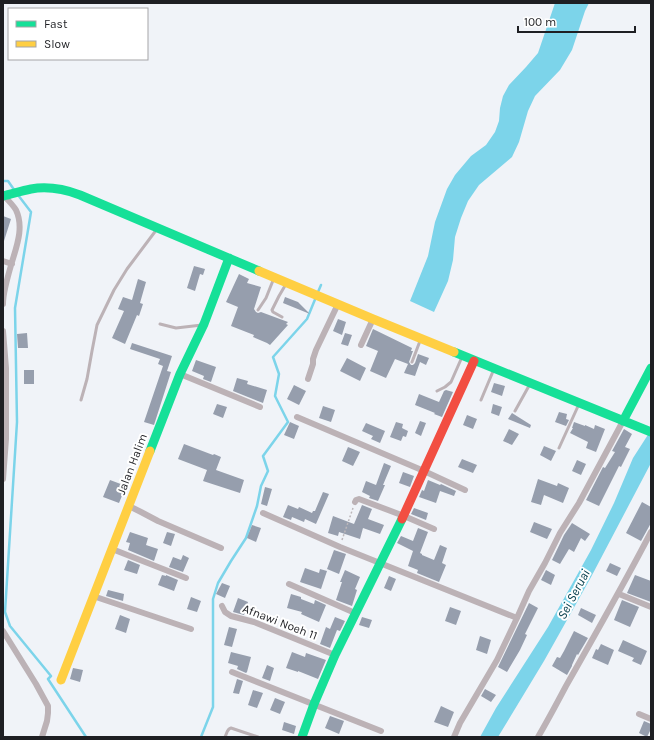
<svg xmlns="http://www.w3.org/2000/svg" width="654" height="740" font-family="Karla,sans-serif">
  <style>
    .water { fill: #7cd4ea }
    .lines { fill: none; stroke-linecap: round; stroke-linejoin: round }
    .stream { stroke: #7cd4ea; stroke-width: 2.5 }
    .building { fill: #969ead }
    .path { stroke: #bcb7ba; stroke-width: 1.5; stroke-dasharray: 2 2; stroke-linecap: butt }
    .lane { stroke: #bcb2b6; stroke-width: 3 }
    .street { stroke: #bcb2b6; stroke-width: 6 }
    .fast { stroke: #16e098; stroke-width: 9 }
    .slow { stroke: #ffcf43; stroke-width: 9 }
    .jam { stroke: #f24e42; stroke-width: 9 }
    .labels { text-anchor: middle; stroke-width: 4; stroke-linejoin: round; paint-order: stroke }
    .street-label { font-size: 12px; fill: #1e1f23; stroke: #fff }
    .water-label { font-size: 13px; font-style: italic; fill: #09414e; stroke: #fff }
  </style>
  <rect width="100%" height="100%" fill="#f0f3f8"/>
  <path class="water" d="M555 3H589L585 11 572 50 560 70 535 96 528 111 519 142 512 157 479 185 468 201 461 218 455 237 453 260 448 281 434 312 410 301 428 256 435 222 447 189 455 175 471 156 486 145 495 132 499 121 500 108 503 96 509 85 526 67 538 53Z
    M651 430V463L590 579 544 661 498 737H480L496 708 548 627 591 550 614 503 633 458Z"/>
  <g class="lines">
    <path class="stream" d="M3 181H8L15 191
      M18 195 31 212 15 308 17 422 5 612 10 626 51 676 48 679 86 737
      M318 292 321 285
      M201 737 213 707V599L218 583 231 561 246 538 257 506 261 486 268 471 263 456 288 422 275 396 279 374 273 357 307 319 316 297"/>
  </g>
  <path class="building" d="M3 216 11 219 4 241H3Z
    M194 266 205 269 203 275 200 274 195 291 187 288Z
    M239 274 249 279 247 283 261 287 254 309 256 312 258 313 261 312 288 322 286 324 288 325 270 345 267 343 253 337 254 335 231 326 238 307 226 302Z
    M138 279 146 282 140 303 143 304 139 316 137 315 125 344 112 338 124 311 118 309 123 297 132 300Z
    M285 297 298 302 310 314 283 303Z
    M338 319 346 322 342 335 333 331Z
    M373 329 412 348 411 351H413L409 362 411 365H413L415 363 418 354 429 358 426 365 420 362 415 376 404 373 408 364 395 359 386 378 370 371 378 351 366 346Z
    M27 333 28 348H18L17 334Z
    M345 333 352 335 348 346 341 344Z
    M132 343 172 356 167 371 171 372 154 425 144 422 163 366 158 364 160 359 130 349Z
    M347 358 366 368 360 381 340 371Z
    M196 360 216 367 211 382 203 379 204 376 192 371Z
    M24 370H34V384H24Z
    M237 378 248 381 247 384 267 390 263 403 233 391Z
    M494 383 505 386 502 396 491 392Z
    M294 385 306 391 299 405 287 399Z
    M446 390 453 392 442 417 434 414 435 413 415 405 419 394 439 402 444 391Z
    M217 404 227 407 223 418 213 414Z
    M493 404 502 407 499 416 491 413Z
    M323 406 335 410 331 422 319 418Z
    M559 412 567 414 566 419 569 420 566 426 555 422Z
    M512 413 531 425 530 428 508 419Z
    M467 415 477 419 473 429 463 425Z
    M420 421 426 423 421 436 415 433Z
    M290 422 299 426 294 439 284 435Z
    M396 422 403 424 402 428 408 431 406 437 403 436 401 441 390 437Z
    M574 422 585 426V425L594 429 595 425 605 429 596 452 586 448 588 442 570 433 573 428H572Z
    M366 423 385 431 380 443 371 439 373 436 362 431Z
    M509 429 519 434 512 445 503 441Z
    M624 429 632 434 625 447 630 449 621 467 619 466 599 506 586 500 603 467 605 468 615 452 612 451Z
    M184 444 213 455 214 454 221 457 216 470 244 480 240 493 203 481 207 470 178 459Z
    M544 446 556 451 551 461 540 455Z
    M348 447 360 452 353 466 342 461Z
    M462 459 477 465 473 473 458 467Z
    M577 460 586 464 581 475 572 471Z
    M384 463 391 466 383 485H385L378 501 369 498 370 496 362 492 366 481 376 485Z
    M403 472 414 476 410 487 399 483Z
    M538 479 557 486 558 483 569 488 563 503 544 495 541 505 531 502Z
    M110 480 126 486 119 503 103 497Z
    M428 480 440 485 441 484 456 491 454 496 440 491 436 503 419 497 422 490 424 491Z
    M265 487 272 489 267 506 261 504Z
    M323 492 329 494 316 524 305 519 304 522 292 517 291 520 283 517 288 505 298 509 299 507 312 513 313 511H315Z
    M642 502 651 507V523L641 541 626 533Z
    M362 505 372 509 368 519 384 525 380 534 363 528 360 539 339 532 338 536 328 533 333 516 354 524Z
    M414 508 428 513 426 520 411 514Z
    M534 522 552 529 547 539 530 532Z
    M572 523 590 534 585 541 581 538 574 552 569 549 560 564 552 560 564 535Z
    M252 525 261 528 256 542 247 538Z
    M418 528 428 532 420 553 422 554V555L434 560 440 545 447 548 442 563 446 565 439 582 417 573 418 570 408 566 413 551 397 543 401 536 413 541Z
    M130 532 148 538 146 545 158 549 154 561 128 550 130 543 126 542Z
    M167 532 175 534 171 546 163 543Z
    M334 550 346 554 339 574 327 569Z
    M183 555 189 558 183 572 169 567 173 557 181 560Z
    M128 560 140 565 137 574 124 570Z
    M610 563 621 568 617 576 606 571Z
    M305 568 319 573 320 569 327 571 321 589 300 582Z
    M345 570 360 577 355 589 357 590 352 606 336 600 342 582H340Z
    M546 570 555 575 551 585 541 580Z
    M162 575 166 576V575L178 580 174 591 158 585Z
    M635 575 651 581V602L627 593Z
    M389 576 396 579 391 591 384 588Z
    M222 583 230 586 225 598 216 594Z
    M108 590 124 594 123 601 106 596Z
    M291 594 301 597V599L314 604 315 600 326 605 319 622 301 614 302 612 287 608Z
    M191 597 201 601 197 612 187 609Z
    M238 598 248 602 244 615 233 612Z
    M622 600 639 607 630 627 614 620Z
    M529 603 538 608 525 634 527 635 520 650 507 672 498 667Z
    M450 607 461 611 456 625 445 621Z
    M581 608 596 615 592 623 578 615Z
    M120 615 130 619 126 633 115 629Z
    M335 617 345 621 340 631 337 630 330 648 320 644 326 627 330 629Z
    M362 617 372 620 369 628 359 625Z
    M229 627 237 629 232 647 224 645Z
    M574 631 588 638 578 655 577 654 572 665V666L567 675 552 666 557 657 560 658 564 651Z
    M480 636 491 640 487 654 476 650Z
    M623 640 647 651 641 665 632 661 634 658 618 651Z
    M601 644 614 650 608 665 592 658 596 649 598 650Z
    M231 652 251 657 247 672 246 673 237 669 238 666 228 663Z
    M292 652 305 657 306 653 326 660 318 679 298 671V672L286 668Z
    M267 665 274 668 270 681 262 678Z
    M73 668 83 670 80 682 70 679Z
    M237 679 243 681 239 694 233 693Z
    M485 689 496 695 491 702 481 696Z
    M253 690 263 693 257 708 248 705Z
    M275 698 285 702 280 714 270 710Z
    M441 706 454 712 448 727 434 722Z
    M330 716 344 721 339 734 325 728Z
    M644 721 651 724V729L647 737 639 733Z
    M284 722 296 726 294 734 282 730Z"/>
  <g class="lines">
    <path class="path" d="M342 540 353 508"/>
    <path class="lane" d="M258 310 266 298 274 278
      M282 317 273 312 272 310 279 296 286 284
      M160 324 176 328 202 325
      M412 362 420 341
      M437 391 445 387 451 382 462 357
      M81 400 87 379 92 351 97 325 114 290 127 269 157 229
      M481 400 494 369
      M515 411 530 384
      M559 448 579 404
      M225 737C227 733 227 729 231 728L258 737"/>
    <path class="street" d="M3 261 12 264
      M3 304C3 293 9 272 12 262 17 245 24 227 16 210 13 205 8 200 4 196
      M3 331 6 368V439L3 479
      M361 345 373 319
      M180 374 260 407
      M308 379 313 364V359L316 350 338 304
      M297 417 424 471 465 490
      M355 502 356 500 359 499 404 516 434 529
      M129 506 141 512 158 521 221 548
      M263 513 340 547 517 618
      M112 549 186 578
      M289 584 355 613
      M619 594 651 607
      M93 596 191 629
      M222 606 225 612 231 616 254 622 335 655
      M3 631 36 684 48 706V713L47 721 42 737
      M232 672 381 731
      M639 714 651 719
      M454 737 460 723 497 660 517 618 529 591 545 563 560 533 579 503 623 421
      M538 737C548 720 557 703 566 686 595 635 624 584 651 532"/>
    <path class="fast" d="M3 196C12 194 21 191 31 189 48 186 64 189 80 195L259 271
      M454 352 651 432
      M623 421 651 368
      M150 451 180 374 204 324 229 258
      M302 737 314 704 335 655 402 519"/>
    <path class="slow" d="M259 271 373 319 454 352
      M61 680 150 451"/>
    <path class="jam" d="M402 519 474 361"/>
  </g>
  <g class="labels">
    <g class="street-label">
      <text transform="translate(132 464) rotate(-69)" y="4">Jalan Halim</text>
      <text transform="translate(280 622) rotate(21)" y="4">Afnawi Noeh 11</text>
    </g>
    <g class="water-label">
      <text transform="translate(573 594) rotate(-62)" y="5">Sei Seruai</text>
    </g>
  </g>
  <rect width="654" height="740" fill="none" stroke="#1e1f23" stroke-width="8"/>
  <rect x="8" y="8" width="140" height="52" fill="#ffffff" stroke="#a5a5a7"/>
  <rect x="16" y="21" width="20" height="6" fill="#16e098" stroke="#a5a5a7"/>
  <text x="44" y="28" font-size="12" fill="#1e1f23">Fast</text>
  <rect x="16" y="41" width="20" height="6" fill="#ffcf43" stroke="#a5a5a7"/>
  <text x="44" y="48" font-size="12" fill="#1e1f23">Slow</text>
  <path d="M518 26v6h117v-6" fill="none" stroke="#1e1f23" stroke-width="2"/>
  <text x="524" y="26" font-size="12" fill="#1e1f23" stroke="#ffffff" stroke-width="3" paint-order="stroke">100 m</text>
</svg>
